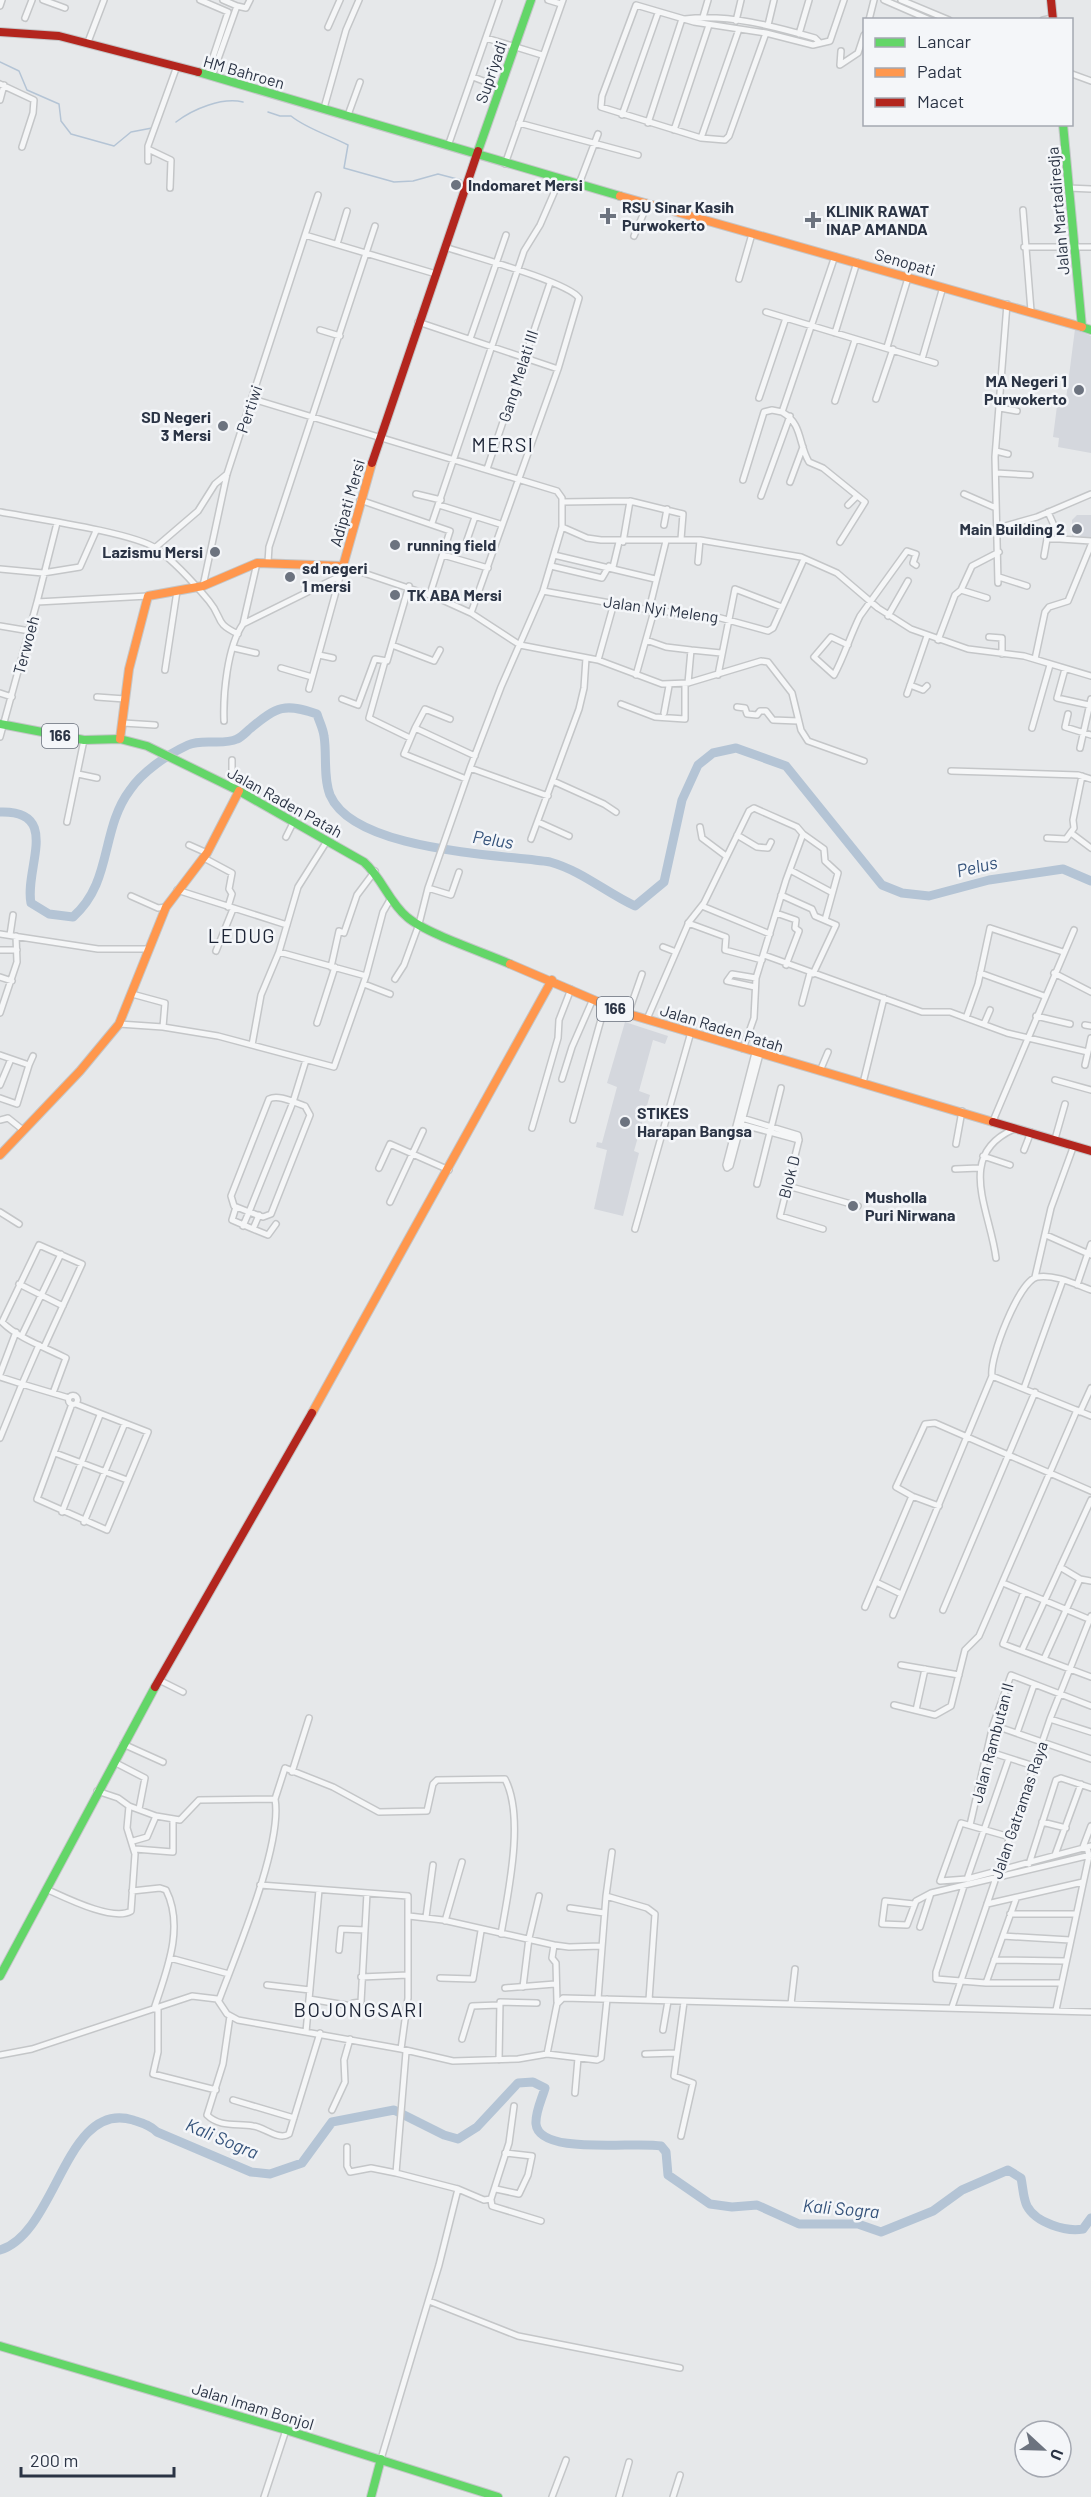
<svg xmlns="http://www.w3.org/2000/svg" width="1091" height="2497" font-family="Barlow,sans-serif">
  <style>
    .built { fill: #d4d7dd }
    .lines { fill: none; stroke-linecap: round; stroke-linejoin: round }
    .stream { stroke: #b4c4d5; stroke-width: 1.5 }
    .river { stroke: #b4c4d5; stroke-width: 9 }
    .street-casing { stroke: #c4c6c8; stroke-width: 8 }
    .fast-casing { stroke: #c4c6c8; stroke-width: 10 }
    .slow-casing { stroke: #c4c6c8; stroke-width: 10 }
    .jam-casing { stroke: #c4c6c8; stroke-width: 10 }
    .street { stroke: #f5f6f7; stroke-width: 5 }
    .fast { stroke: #63d668; stroke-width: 8 }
    .slow { stroke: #ff974d; stroke-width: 8 }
    .jam { stroke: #b3261e; stroke-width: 8 }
    .poi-dot { fill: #6c737f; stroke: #f4f6f9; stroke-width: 2 }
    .labels { text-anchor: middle; stroke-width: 5; stroke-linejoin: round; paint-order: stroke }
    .shield { fill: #f4f6f9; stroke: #676e7b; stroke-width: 1.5 }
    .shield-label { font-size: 15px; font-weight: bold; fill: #2b3445 }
    .street-label { font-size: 16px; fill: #2b3445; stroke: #f4f6f9 }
    .poi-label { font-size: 16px; font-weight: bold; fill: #2b3445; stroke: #f4f6f9; text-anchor: start }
    .water-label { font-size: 18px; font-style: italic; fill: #34527a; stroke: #f4f6f9 }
    .quarter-label { font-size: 20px; letter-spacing: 1.5px; fill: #1d2536; stroke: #f4f6f9 }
  </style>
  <rect width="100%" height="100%" fill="#e6e8ea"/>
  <path class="built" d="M1075 329 1091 336V453L1058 447 1059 438 1053 437 1057 406 1065 407Z
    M1077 515H1091V542L1072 541V520Z
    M625 1022 668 1036 665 1044 653 1040 639 1091 650 1095 634 1151 639 1153 623 1216 594 1209 607 1150 596 1147 597 1142 602 1143 617 1087 607 1083Z"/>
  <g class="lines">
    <path class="stream" d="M0 62 19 71 27 90 59 104 61 121 71 134 114 146 131 132 152 128
      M268 112 280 116H291C307 129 329 135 348 145L344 168 394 182 413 181 438 174 461 180
      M176 122C193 109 222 97 243 102"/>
    <path class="river" d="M0 812C62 810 24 869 31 903L49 914 73 917C113 882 100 830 130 790 142 772 168 754 188 745 203 738 222 746 237 739 242 737 247 731 251 728 277 706 285 703 317 714 319 721 323 728 324 736 327 754 323 777 330 795 354 851 497 854 550 862 582 871 605 892 635 906L664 882 682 800 698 765 713 753 736 748 786 766 882 885 902 893 929 896 989 880 1063 869 1091 881
      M0 2250C57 2233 65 2099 133 2120 142 2123 150 2125 157 2132L251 2172 270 2174 302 2163 332 2122 394 2110 444 2135 458 2139 477 2127 518 2083 533 2082 545 2088C542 2099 535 2112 536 2124 539 2156 636 2141 661 2146L666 2152 668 2175 710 2204 732 2207 757 2205 799 2224H858L881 2232 933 2211 962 2190 1008 2170 1021 2178C1023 2187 1023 2198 1027 2206 1036 2223 1066 2232 1083 2229L1091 2218"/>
    <defs>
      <path id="street" d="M43 0 65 8
        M200 0 228 12 207 75
        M548 0 561 4
        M884 0 930 20
        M901 0 949 20
        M0 6 2 0
        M237 6 246 8 250 0
        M703 17 708 0
        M25 18 32 0
        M685 19C729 14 773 26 815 38L820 43
        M869 20 874 0
        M1043 20 1053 18
        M736 21 741 0
        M768 25 774 0
        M328 27 340 0
        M766 33 729 136 725 140 701 138 601 107 602 96 636 5 694 22 766 33 813 45 830 41 844 0
        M799 34 809 0
        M486 38 542 55
        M88 42 104 0
        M841 51 840 65 858 53 864 35
        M1072 74 1091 81
        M212 76 237 6 223 0
        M473 77 499 87
        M0 84 34 100 33 113 22 147
        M0 100 4 85
        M324 108 346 30 359 0
        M348 115 360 82
        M622 115 658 13
        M519 123 638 155
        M648 123 682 19
        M674 130 709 25
        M701 138 739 29
        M448 146 499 0
        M148 161V149
        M505 164 563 0
        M579 184 598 134
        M170 188 171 160 148 149V146L177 66
        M1068 188 1091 189
        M1023 210 1031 311
        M305 235 436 274
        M634 236 648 203
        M337 244 347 211
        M445 247C469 255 568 282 579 298L558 369 471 613
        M1024 247H1091
        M835 256 782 412C803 424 798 444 809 462L823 468 865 502 840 542
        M739 279 752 234
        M766 312 935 363
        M418 322 558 369
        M320 330 340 336
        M835 333 857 262
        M470 339 506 235
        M887 347 908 278
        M922 359 943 287
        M759 398 786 318
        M253 399 557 491 562 498V527L543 591 501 687 470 768 428 888 419 924 404 965 395 979
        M876 399 893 349
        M835 401 855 340
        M1000 408 1017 411
        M996 451 1008 454
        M487 469 550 283
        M996 473 1030 475
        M743 480 764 412 772 410 782 412
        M790 482 803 447
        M416 494 441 500
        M964 494 996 508
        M761 496 790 416
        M360 500 450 531 430 594
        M562 502 630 501 683 514 681 539
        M439 505 500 524
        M848 505 857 496
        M0 512C32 518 136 533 157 549 176 563 194 583 209 601 224 619 213 622 238 634
        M1048 512 1060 539 1091 541
        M432 523 524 251 540 225 560 179
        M664 525 667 509
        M562 527 587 538 601 540H700L801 557 837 573 878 608 911 629 968 649 1024 656 1091 676
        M998 528 1037 517 1091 494
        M467 540 475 517
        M623 542 630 501
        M156 547 198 511 215 484 227 474
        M443 555 488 568
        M554 555 655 579
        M1044 556 1047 539H1060
        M268 562 269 547 375 226
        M698 562 700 540
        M551 566 602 578 609 566
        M613 567 619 542
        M0 569 43 573 80 567 96 531
        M999 577 1027 586
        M998 583 995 457 1007 304
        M203 586 227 474 318 195
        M961 590 987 598
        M543 591 649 610 717 617 768 631 773 628 804 559
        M37 602 57 523
        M649 610 666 541
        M888 616 908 581
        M243 624 257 563
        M0 626 30 631
        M989 637 1002 638V654
        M646 640 666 647 691 650 688 683
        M938 640 955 595 961 590 972 566 999 552
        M392 645 434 661 440 650
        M848 645 831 637 814 657 834 675C844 657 850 636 860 616L907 551 916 554 913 563 916 565
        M234 648 256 653
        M691 650 721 653
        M319 655 333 658
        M1035 659 1045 612 1049 607 1068 601 1091 545
        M598 660 614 603
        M385 661 369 718 410 738
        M281 668 312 677
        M1065 669 1057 698 1089 705
        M165 670 177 591
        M636 675 654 611
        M718 675 735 589 782 607
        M910 685 923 690 927 686
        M309 689 343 566 438 598 471 613 520 645 598 660 662 684 688 683 761 661 768 662 792 693 801 730 808 741 864 761
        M0 693 12 697
        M907 694 927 636
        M97 697 125 699
        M342 699 358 705 375 659 387 661 409 586
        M621 704 655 717 685 719V684
        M737 707 745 708 747 714 757 715 760 711H766L773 720 798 721
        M664 713 669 686
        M1068 714 1065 727 1091 735
        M450 719 425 709 415 728 475 756
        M224 721C223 695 227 647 243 624L340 576
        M123 723 155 725
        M415 728 404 754 466 779
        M1032 728 1050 665
        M0 737 37 602 148 596
        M1080 748 1091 699
        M232 760V788
        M470 768 548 796
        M951 771 1078 775 1091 779
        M78 774 97 778
        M553 781 604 804 616 812
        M67 822 84 740
        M538 822 569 836
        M700 827 702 838 726 856
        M1071 833 1091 848
        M803 834 824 849 825 861 838 873 825 920
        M737 835 757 847 768 848 771 842
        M286 837 294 821
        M1047 838 1066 839 1074 828 1073 820 1082 776
        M531 839 579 709 584 688 586 658
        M189 845 207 853
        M204 858 232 873 229 889 232 894 228 907
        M790 870 831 892
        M428 888 451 895 459 872
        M177 890 287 925
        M781 895 812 909 815 916 836 925 813 974
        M131 896 158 908 166 907
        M702 906 770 934
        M776 913 796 920 795 928 799 931 786 965
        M688 923 726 937 725 950 762 960
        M0 934 98 949H147
        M10 935 13 915
        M663 947 676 952
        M0 950H17
        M216 951 233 909
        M279 952 366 976
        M764 955 922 1012H950L1007 1033 1088 1052 1091 1038
        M331 967 339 931 344 933 357 895 375 871
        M980 973 1044 996
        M1054 973 1091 992
        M0 977 12 981
        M364 984 390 994
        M755 987 727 981 732 974 756 978
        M132 994 165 1003 163 1027
        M802 1003 810 973
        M0 1013 17 962 16 936
        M628 1014 642 974
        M1036 1016 1070 1024
        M966 1018 978 984 990 928 1063 952
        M647 1019 689 922 704 903 749 811 754 808 797 827 803 834 786 880 756 978 754 1018 743 1049
        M317 1023 335 967
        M119 1024 163 1027 218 1036 334 1067 366 976 383 912 391 898
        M984 1024 990 1010
        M1085 1025 1091 1026
        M252 1045 261 995 279 952 298 887 327 841
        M755 1053 726 1165 727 1168 730 1166 760 1054
        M0 1055 29 1065 17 1104 0 1098
        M29 1065 33 1056
        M1085 1065 1088 1052
        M820 1071 828 1052
        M562 1079 572 1047 593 999
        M1055 1080 1091 1090
        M863 1083 884 998
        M0 1085 11 1059
        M742 1118 798 1135 799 1140
        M0 1120 8 1118 23 1130
        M573 1120 605 1005
        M993 1121 1074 930
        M740 1124 799 1140
        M532 1128 558 1038 559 1020 571 989
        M1055 1139 1065 1104
        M799 1140 780 1216 823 1229
        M956 1144 962 1111
        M1024 1150 1031 1132
        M983 1156 1010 1165
        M379 1168 390 1144 449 1170
        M955 1169 979 1168
        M757 1184 781 1088
        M788 1186 858 1206
        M390 1202 423 1131
        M236 1207 232 1220 253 1229
        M0 1212 19 1224
        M259 1215 253 1229 268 1235 276 1224
        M243 1226 249 1212 263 1217 271 1214 310 1115 305 1106C295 1103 279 1094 269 1099L231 1196 234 1206 249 1212 293 1102 306 1060
        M635 1229 691 1032
        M1046 1235 1091 1255
        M996 1258C990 1210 955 1155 1014 1129
        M1035 1277 1051 1208 1074 1145
        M19 1284 63 1306
        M1077 1285 1091 1244
        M22 1335 61 1254
        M39 1345 22 1384 69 1398
        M44 1347 82 1264 39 1245 2 1322C18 1338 44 1347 64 1357L66 1358 53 1393
        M0 1374 16 1332
        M992 1376 1091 1416
        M0 1377 22 1384 0 1438
        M1024 1388 1063 1280
        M68.5 1400a4.5 4.5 0 1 1 9 0a4.5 4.5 0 1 1-9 0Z
        M72 1404 37 1499 107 1530 148 1432 76 1404
        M1080 1412 1091 1388
        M55 1453 127 1480
        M912 1496 939 1506
        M62 1512 100 1415
        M84 1522 125 1423
        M1060 1567 1080 1579 1091 1581
        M876 1582 901 1594
        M1003 1583 1091 1620
        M1024 1592 1003 1644 1091 1677
        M865 1607 912 1496 896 1487 925 1424 935 1423 1091 1491
        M943 1610 1035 1392
        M893 1615 992 1376C989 1358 1019 1281 1037 1277 1054 1274 1075 1284 1091 1290
        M1022 1650 1091 1500
        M1044 1659 1080 1579
        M901 1665 959 1675
        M159 1680 183 1692
        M894 1705 935 1715 951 1706 965 1650 979 1636 1077 1410
        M916 1710 925 1669
        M1050 1719 1091 1732
        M993 1725 1091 1759
        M1017 1733 1034 1685
        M123 1744 163 1762
        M987 1751 1034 1766
        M114 1762 145 1778 139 1809
        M292 1772 309 1718
        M275 1799 285 1768 333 1787 379 1812 427 1811 433 1784 437 1780 505 1779C525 1817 508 1893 501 1934
        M129 1806 156 1816
        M1042 1822 1066 1828
        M970 1825 993 1725 1011 1675 1091 1706
        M1010 1837 961 1823 940 1881 967 1879 1091 1846
        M133 1841 147 1837 156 1816 180 1820 199 1800 275 1799C283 1844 236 1954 219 2000
        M1083 1847 1091 1826
        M135 1849 173 1852V1820
        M1055 1855 1081 1784
        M1029 1864 1056 1780 1061 1778 1091 1788
        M967 1879 1009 1758
        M260 1885 408 1896V1998L401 2049
        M964 1886 936 1972V1979L986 1983H1061
        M46 1889C64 1897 113 1922 131 1911L135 1854 127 1828 129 1806 118 1798 97 1791
        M132 1891 160 1888 166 1890C185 1928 166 1972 154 2009
        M606 1896 612 1852
        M914 1904 885 1901 882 1924 907 1925 916 1901 931 1893 1091 1855
        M987 1904 1083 1882
        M570 1908 604 1913
        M1010 1914H1076
        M409 1916 443 1920 554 1945 552 1958 556 1963 557 2002
        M426 1917 433 1865
        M445 1921 462 1862
        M920 1927 931 1893
        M1003 1936 1070 1940
        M554 1945 569 1947 601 1946
        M339 1950 341 1929 365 1930
        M170 1958 229 1974
        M994 1960 1065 1961
        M361 1977 408 1975
        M440 1978 473 1979 481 1931
        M986 1983 1016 1899
        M267 1985 310 1990
        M523 1987 529 1938 539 1896
        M505 1988 555 1984
        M309 1999 352 2006
        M598 1999 606 1896 647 1908 655 1914 649 2000
        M353 2003 361 2002 367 1893
        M791 2004 795 1969
        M158 2007V2052L153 2074 216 2090
        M952 2007 1050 1719 1091 1616
        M1056 2010 1089 1856 1087 1847
        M230 2016 223 2064 207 2115C220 2128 238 2123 253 2126 264 2127 279 2141 289 2134L320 2033
        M663 2030 668 2001
        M306 2032 319 1890
        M462 2039 472 2006 499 2005
        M547 2054 597 2060 601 2058 607 1999
        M645 2054 676 2053
        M0 2055 32 2049 192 1996 217 1999 227 2014 238 2020 401 2049 453 2061 518 2059 547 2054 557 2004 563 1998 1091 2012
        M499 2060 500 2002 537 2003
        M575 2093 578 2058
        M233 2100 294 2118
        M332 2110 345 2082 344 2060 350 2039
        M681 2136 693 2083 674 2076 684 2002
        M347 2147V2166L350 2172 371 2168 396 2173
        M458 2189 484 2200 491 2199 509 2143 514 2106
        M496 2189 519 2194 528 2175 532 2156 505 2153
        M491 2200 492 2206 541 2221
        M429 2301 518 2336 680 2368
        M381 2459 439 2265 458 2189 396 2173 406 2052
        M264 2497 286 2430
        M552 2497 566 2460
        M619 2497 629 2462
        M673 2497 680 2475"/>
      <path id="fast" d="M198 72 620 196
        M1063 124 1082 327 1091 330
        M478 151 531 0
        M0 724 84 740 120 739 147 746 239 791 364 862C382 878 389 902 407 917 425 933 485 953 510 964
        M0 1976 155 1687
        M0 2346 286 2430 498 2497
        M371 2497 381 2459"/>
      <path id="slow" d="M620 196 1082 327
        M120 739 129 669 148 596 203 586 257 563 343 566 372 463
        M510 964 622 1012 993 1122
        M0 1155 80 1071 119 1024 166 907 207 853 239 791
        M312 1413 552 980"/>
      <path id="jam" d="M1051 0 1053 20
        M0 32 59 36 198 72
        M372 463 478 151
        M993 1122 1091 1151
        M155 1687 312 1413"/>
    </defs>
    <use href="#street" class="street-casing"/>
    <use href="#fast" class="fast-casing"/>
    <use href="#slow" class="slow-casing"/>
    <use href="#jam" class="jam-casing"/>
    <use href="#street" class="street"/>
    <use href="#fast" class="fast"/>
    <use href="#slow" class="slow"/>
    <use href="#jam" class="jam"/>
  </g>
  <g class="poi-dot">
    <circle cx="456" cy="185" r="6"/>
    <path d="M605 207h6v6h6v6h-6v6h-6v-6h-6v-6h6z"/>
    <path d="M810 211h6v6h6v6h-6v6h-6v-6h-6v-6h6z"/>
    <circle cx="1079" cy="390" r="6"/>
    <circle cx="223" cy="426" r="6"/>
    <circle cx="1077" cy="529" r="6"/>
    <circle cx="395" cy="545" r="6"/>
    <circle cx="215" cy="552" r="6"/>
    <circle cx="290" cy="577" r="6"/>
    <circle cx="395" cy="595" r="6"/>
    <circle cx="625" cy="1122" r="6"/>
    <circle cx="853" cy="1206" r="6"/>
  </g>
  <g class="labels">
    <g class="shield">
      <rect x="42" y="724" width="36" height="24" rx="4.5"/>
      <rect x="597" y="997" width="36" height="24" rx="4.5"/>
    </g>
    <g class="shield-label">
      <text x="60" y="741">166</text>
      <text x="615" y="1014">166</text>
    </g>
    <g class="street-label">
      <text transform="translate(244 72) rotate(16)" y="6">HM Bahroen</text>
      <text transform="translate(491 72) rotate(-71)" y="6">Supriyadi</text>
      <text transform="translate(1058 211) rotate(-95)" y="6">Jalan Martadiredja</text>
      <text transform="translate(905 262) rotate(16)" y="6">Senopati</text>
      <text transform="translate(518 376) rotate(-72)" y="6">Gang Melati III</text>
      <text transform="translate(249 409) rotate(-71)" y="6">Pertiwi</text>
      <text transform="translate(347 503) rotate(-74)" y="6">Adipati Mersi</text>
      <text transform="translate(661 609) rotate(8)" y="6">Jalan Nyi Meleng</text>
      <text transform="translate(26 645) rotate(-75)" y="6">Terwoeh</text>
      <text transform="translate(285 802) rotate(29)" y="6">Jalan Raden Patah</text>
      <text transform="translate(722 1028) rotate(17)" y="6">Jalan Raden Patah</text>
      <text transform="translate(789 1177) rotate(-76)" y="6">Blok D</text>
      <text transform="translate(992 1743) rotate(-75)" y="6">Jalan Rambutan II</text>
      <text transform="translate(1019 1810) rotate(-71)" y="6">Jalan Gatramas Raya</text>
      <text transform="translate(253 2406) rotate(17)" y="6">Jalan Imam Bonjol</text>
    </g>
    <g class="poi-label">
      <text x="468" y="191">Indomaret Mersi</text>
      <text x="622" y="213">RSU Sinar Kasih<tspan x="622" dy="18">Purwokerto</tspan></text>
      <text x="826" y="217">KLINIK RAWAT<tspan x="826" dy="18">INAP AMANDA</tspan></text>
      <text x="1067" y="387" text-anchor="end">MA Negeri 1<tspan x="1067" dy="18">Purwokerto</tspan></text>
      <text x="211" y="423" text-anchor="end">SD Negeri<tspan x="211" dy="18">3 Mersi</tspan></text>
      <text x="1065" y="535" text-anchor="end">Main Building 2</text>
      <text x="407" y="551">running field</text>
      <text x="203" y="558" text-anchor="end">Lazismu Mersi</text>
      <text x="302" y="574">sd negeri<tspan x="302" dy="18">1 mersi</tspan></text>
      <text x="407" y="601">TK ABA Mersi</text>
      <text x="637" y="1119">STIKES<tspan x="637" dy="18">Harapan Bangsa</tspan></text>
      <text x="865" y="1203">Musholla<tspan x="865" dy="18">Puri Nirwana</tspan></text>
    </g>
    <g class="water-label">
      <text transform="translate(493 840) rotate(9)" y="6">Pelus</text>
      <text transform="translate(977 867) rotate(-13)" y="6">Pelus</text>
      <text transform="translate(222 2139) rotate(23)" y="6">Kali Sogra</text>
      <text transform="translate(841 2209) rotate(5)" y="6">Kali Sogra</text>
    </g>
    <g class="quarter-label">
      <text x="503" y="452">MERSI</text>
      <text x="242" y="943">LEDUG</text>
      <text x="359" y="2017">BOJONGSARI</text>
    </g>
  </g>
  <rect x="863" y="18" width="210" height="108" fill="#f4f6f9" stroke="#a4a8b1" stroke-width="1.5"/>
  <rect x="875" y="38" width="30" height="9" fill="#63d668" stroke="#a4a8b1" stroke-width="1.5"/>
  <text x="917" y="48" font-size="18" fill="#2b3445">Lancar</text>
  <rect x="875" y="68" width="30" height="9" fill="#ff974d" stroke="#a4a8b1" stroke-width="1.5"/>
  <text x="917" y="78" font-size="18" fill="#2b3445">Padat</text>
  <rect x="875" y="98" width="30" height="9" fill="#b3261e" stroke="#a4a8b1" stroke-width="1.5"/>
  <text x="917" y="108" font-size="18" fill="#2b3445">Macet</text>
  <g transform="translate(1043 2449) rotate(112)"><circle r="28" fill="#f4f6f9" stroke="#a4a8b1" stroke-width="1.5"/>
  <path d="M0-4.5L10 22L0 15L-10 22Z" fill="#6c737f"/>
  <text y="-9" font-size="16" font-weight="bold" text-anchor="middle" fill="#2b3445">U</text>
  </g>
  <path d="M21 2467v9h153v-9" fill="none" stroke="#2b3445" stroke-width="3"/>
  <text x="30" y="2467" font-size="18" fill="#2b3445" stroke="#f4f6f9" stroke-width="4.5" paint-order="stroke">200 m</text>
</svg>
